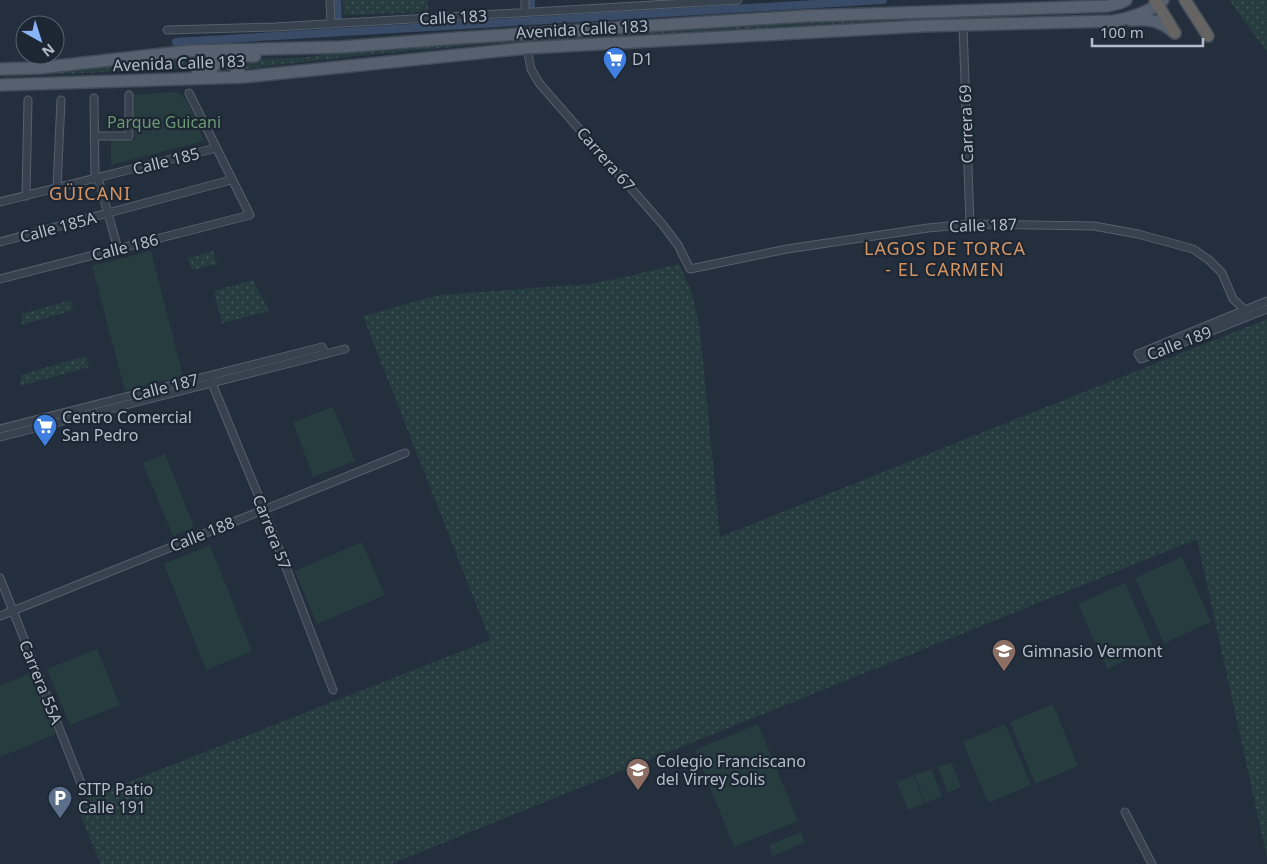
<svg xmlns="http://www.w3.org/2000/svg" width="1267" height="864" font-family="'Noto Sans',sans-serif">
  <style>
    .grass { fill: url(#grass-dots) }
    .green { fill: #263c3f }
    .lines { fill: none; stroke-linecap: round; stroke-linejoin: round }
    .canal { stroke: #394c67; stroke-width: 8 }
    .minor-casing { stroke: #565f6c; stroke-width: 9 }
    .primary-casing { stroke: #414a57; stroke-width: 14 }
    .trunk-casing { stroke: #434c59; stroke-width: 14 }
    .minor { stroke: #38414e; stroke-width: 7 }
    .primary { stroke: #56606e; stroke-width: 11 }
    .trunk { stroke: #656462; stroke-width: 11 }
    .labels { text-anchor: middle; stroke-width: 4.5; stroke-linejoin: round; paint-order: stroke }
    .street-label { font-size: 16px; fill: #b4bcc9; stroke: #1d2633 }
    .poi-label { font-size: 16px; fill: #b4bcc9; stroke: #1d2633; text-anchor: start }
    .park-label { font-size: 16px; fill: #6b9a76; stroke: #1d2633 }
    .neighbourhood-label { font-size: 18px; letter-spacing: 1px; fill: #d59563; stroke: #1d2633 }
  </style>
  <defs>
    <pattern id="grass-dots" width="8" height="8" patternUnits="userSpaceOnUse" patternTransform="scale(1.25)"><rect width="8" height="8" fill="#263c3f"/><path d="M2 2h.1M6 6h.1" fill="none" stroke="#435659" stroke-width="1.8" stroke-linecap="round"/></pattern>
  </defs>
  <rect width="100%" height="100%" fill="#242f3e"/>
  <path class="grass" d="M343 0H428V12L344 15Z
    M1229 0H1267V51L1265 49Z
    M1108 10V13L885 21 500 43 355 56 243 69 241 68 240 63 246 59 300 58 354 51 446 44 741 26 885 18Z
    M202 55 208 58 210 62 208 67 4 77V74Z
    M235 55 234 72 215 73 216 56Z
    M213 251 217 264 192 270 188 258Z
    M679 264 693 296 700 331 720 537 1267 319V858L1197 539 391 864H101L75 803 490 640 363 316 439 295 589 284 620 278Z
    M253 280 269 311 222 323 214 291Z
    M71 300 73 310 22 325V314Z
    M86 356 89 367 20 386 21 375Z
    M203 381 204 382 0 435V432Z"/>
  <path class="green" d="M172 92 179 93 186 99 204 141 111 165V140H135L132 95Z
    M151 251 183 376 125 391 92 266Z
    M333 407 355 461 313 477 293 422Z
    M165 454 194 527 173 536 143 463Z
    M362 542 385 595 317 624 295 571Z
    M210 545 252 651 206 670 164 564Z
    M1182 557 1211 622 1164 643 1135 578Z
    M1125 583 1154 648 1107 669 1078 604Z
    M97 649 120 705 70 725 47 669Z
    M31 673 56 734 0 757V686Z
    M1053 704 1078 766 1035 784 1010 722Z
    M758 724 798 821 734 847 695 750Z
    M1005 724 1031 785 988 803 963 742Z
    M951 762 961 787 948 793 938 767Z
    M931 769 942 796 926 803 914 775Z
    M913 776 925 803 908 810 897 782Z
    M801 832 805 842 773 856 769 845Z"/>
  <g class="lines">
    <path class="canal" d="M337 0 338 19
      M531 0V5
      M176 42 883 0"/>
    <defs>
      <path id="minor" d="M330 0 331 24
        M525 0V12
        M963 25 970 224
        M167 30 275 27 738 0
        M527 48 531 69 539 83 663 225 678 245 690 269 787 249 928 228 970 224 1094 226 1138 234 1193 249 1209 260 1222 273 1233 299 1245 310
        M94 98 95 179
        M95 136H129V95
        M98 178 118 249
        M57 188 61 100
        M26 196 28 100
        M0 202 216 148
        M0 242 231 180
        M0 279 250 215 189 93
        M1267 301 1138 354 1141 359 1267 309
        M211 381 259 497 333 690
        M0 429 322 347 325 354
        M0 437 345 349
        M0 578 82 786
        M0 616 405 453
        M1125 812 1152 864"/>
      <path id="primary" d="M1131 20C1151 19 1159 20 1175 33
        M0 69 39 68 189 51 341 47 458 38 805 16 1108 6 1120 3 1126 0
        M197 73 209 72 215 65 214 57 207 50
        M243 77 236 70 237 60 242 56H255
        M0 85 243 77 527 48 923 26 1114 21C1131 18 1150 12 1163 0"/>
      <path id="trunk" d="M1155 0 1175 33
        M1185 0 1208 36"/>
    </defs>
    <use href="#minor" class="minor-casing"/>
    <use href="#primary" class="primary-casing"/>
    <use href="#trunk" class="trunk-casing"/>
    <use href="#minor" class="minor"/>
    <use href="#primary" class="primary"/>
    <use href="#trunk" class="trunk"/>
  </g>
  <defs>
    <symbol id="supermarket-pin" viewBox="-11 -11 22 30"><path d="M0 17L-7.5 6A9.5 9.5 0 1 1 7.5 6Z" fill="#3f7fe0" stroke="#1d2633"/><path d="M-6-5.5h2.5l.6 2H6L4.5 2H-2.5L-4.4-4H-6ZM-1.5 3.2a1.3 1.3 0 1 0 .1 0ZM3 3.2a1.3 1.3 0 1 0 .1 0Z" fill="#fff"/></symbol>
    <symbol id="school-pin" viewBox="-11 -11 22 30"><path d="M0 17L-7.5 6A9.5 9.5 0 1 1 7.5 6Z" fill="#8d6e63" stroke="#1d2633"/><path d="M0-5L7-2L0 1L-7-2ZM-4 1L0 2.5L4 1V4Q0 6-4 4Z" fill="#fff"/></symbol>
    <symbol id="parking-pin" viewBox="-11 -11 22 30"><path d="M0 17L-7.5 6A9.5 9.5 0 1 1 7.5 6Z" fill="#5c6f8a" stroke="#1d2633"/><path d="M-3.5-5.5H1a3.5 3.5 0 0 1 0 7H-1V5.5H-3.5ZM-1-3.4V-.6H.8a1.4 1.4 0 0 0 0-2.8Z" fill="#fff"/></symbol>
  </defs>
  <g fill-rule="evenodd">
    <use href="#supermarket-pin" x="601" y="45" width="28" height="38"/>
    <use href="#supermarket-pin" x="31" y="412" width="28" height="38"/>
    <use href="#school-pin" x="990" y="637" width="28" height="38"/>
    <use href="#school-pin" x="624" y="756" width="28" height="38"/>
    <use href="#parking-pin" x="46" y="784" width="28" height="38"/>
  </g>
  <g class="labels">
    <g class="street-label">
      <text transform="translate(453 17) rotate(-3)" y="6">Calle 183</text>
      <text transform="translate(582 29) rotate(-3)" y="6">Avenida Calle 183</text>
      <text transform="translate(179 63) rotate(-2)" y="6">Avenida Calle 183</text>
      <text transform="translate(966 124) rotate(-92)" y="6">Carrera 69</text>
      <text transform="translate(606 159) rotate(49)" y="6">Carrera 67</text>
      <text transform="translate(166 161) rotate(-14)" y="6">Calle 185</text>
      <text transform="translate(983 225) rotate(-2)" y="6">Calle 187</text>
      <text transform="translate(58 227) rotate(-15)" y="6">Calle 185A</text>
      <text transform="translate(125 247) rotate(-14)" y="6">Calle 186</text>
      <text transform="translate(1179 343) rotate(-21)" y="6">Calle 189</text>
      <text transform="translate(165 387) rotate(-14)" y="6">Calle 187</text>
      <text transform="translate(272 532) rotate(69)" y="6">Carrera 57</text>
      <text transform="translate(202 534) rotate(-22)" y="6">Calle 188</text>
      <text transform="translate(41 682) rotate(68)" y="6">Carrera 55A</text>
    </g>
    <g class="poi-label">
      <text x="632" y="65">D1</text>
      <text x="62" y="423">Centro Comercial<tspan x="62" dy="18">San Pedro</tspan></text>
      <text x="1022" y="657">Gimnasio Vermont</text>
      <text x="656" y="767">Colegio Franciscano<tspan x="656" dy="18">del Virrey Solis</tspan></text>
      <text x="78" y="795">SITP Patio<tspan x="78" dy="18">Calle 191</tspan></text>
    </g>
    <g class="park-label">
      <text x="164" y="128">Parque Guicani</text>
    </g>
    <g class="neighbourhood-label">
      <text x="90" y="200">GÜICANI</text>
      <text x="945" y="255">LAGOS DE TORCA<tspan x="945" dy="21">- EL CARMEN</tspan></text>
    </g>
  </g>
  <g transform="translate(40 40) rotate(141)"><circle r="24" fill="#1d2633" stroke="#59626f"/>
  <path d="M0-4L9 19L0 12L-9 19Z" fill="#8ab4f8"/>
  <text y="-8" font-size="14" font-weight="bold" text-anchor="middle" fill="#b4bcc9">N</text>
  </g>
  <path d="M1092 38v8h111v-8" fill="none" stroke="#b4bcc9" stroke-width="2.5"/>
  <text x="1100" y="38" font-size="15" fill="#b4bcc9" stroke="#1d2633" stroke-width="4" paint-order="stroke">100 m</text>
</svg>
